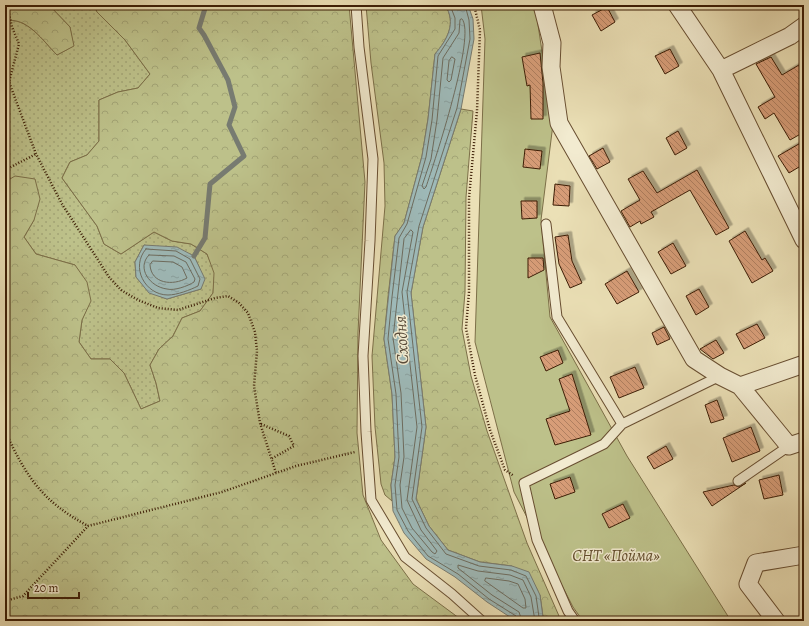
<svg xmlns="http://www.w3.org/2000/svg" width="809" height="626" font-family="Alegreya,serif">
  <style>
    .grass { fill: url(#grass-dots); stroke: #7c6f48; fill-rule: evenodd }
    .forest { fill: url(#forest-crowns); stroke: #7c6f48 }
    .garden { fill: #bdc18a; stroke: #7c6f48 }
    .water { fill: url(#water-ripples); stroke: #777b71 }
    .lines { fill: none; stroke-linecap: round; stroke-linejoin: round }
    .shore { stroke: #6d6c5f; stroke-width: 1 }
    .stream { stroke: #777b71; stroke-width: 5 }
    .building { fill: url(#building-back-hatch); stroke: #3c1d05; filter: url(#shadow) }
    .service-casing { stroke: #684e31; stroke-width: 11 }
    .minor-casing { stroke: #684e31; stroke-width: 19 }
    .path { stroke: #3c1d05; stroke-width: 2.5; stroke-dasharray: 1 2; stroke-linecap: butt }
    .service { stroke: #f2ebd0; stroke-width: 9 }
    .minor { stroke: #f2ebd0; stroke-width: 17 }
    .labels { text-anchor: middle; stroke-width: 3; stroke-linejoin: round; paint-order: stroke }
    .park-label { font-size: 16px; font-style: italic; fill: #634e2d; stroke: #f2ebd0 }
    .water-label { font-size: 17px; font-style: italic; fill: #594c3b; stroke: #f2ebd0 }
  </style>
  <defs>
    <pattern id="grass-dots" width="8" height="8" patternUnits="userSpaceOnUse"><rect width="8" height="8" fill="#bdc18a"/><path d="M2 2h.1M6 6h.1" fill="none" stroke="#a3a576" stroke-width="1.8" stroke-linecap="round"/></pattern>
    <pattern id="forest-crowns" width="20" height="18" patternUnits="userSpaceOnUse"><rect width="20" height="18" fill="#bdc18a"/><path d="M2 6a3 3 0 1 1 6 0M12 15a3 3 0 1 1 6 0" fill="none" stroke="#a3a576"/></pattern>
    <pattern id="water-ripples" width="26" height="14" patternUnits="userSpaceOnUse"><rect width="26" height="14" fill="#9ebab9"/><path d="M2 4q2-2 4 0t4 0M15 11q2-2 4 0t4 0" fill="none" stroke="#899f9e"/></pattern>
    <pattern id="building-back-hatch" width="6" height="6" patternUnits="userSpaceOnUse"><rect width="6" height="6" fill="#d79d78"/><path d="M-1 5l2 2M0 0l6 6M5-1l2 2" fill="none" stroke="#b07f60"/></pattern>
    <filter id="shadow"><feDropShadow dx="3.5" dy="-3.5" stdDeviation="0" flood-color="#0004"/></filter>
  </defs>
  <rect width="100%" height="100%" fill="#ebe0b6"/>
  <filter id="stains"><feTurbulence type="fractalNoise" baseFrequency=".005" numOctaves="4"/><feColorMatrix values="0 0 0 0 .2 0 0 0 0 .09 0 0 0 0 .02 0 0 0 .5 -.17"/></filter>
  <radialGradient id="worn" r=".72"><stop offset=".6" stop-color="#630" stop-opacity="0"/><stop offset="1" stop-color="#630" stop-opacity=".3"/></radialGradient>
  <path class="grass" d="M49 5H94L97 12 125 40 150 74 138 88 118 92 99 100V141L87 155 70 162 62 178 97 226 104 244 121 254 154 232 172 241 191 244 207 254 215 273 213 293 200 311 182 318 173 336 159 349 150 365 156 383 160 401 141 409 124 373 110 359H91L79 342 82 320 90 301 75 265 36 254 24 237 34 220 15 177 5 182V21C27 16 43 41 57 55L73 46 70 27ZM144 245 194 256 199 267 201 289 167 299 149 292 136 277 135 262Z"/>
  <path class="forest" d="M5 5H49L70 27 74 46 57 55C43 41 27 16 5 21Z
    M94 5H349L365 182 358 333 357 433 363 495 381 540 413 584 463 621H5V182L15 176 35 179 40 199 34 220 24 237 36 254 75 265 87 282 91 301 82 320 79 342 91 359H110L124 373 141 409 160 401 156 383 150 365 159 349 173 336 182 318 200 311 213 293 214 273 207 254 191 244 172 241 154 232 121 254 104 244 97 226 62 178 70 162 87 155 99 141V100L118 92 138 88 150 74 125 40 97 12Z
    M366 5H445C457 23 447 40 435 54L428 119 422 156 404 223 395 236 388 297 384 339 392 394 395 457 391 485 392 501 385 495 381 484 375 427 372 356 385 206 384 163 371 63Z
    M461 109 473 111 466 197 465 292 462 329 471 376 487 431 527 543 559 616 562 621H546L543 617 540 595 512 566 480 562 448 550 429 526 416 499 426 427 411 293 423 227Z"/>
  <path class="garden" d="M481 5H535L553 124 541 220 550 317 627 456 731 621H583L573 607 514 492 475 342 485 39Z"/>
  <path class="water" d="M445 5H468L473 19 474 39 461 109 423 227 411 293 426 427 416 499 429 526 448 550 480 562 512 566 529 572 540 595 543 617 546 621H516L487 602 455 577 426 559 404 533 393 511 391 485 395 457 392 394 384 339 395 236 404 223 422 156 428 119 435 54C447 40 457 23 445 5Z
    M144 245 177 247 194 256 205 279 201 289 167 299 149 293 136 277 135 262Z"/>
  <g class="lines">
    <path class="shore" d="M450 5 455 18V29L438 56 432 120 426 157 407 224 399 238 392 297 388 339 396 394 399 457 395 485 397 510 408 531 428 556 458 574 489 599 516 616 517 621
      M465 5 469 20 470 39 457 108 419 226 407 292 422 427 412 499 426 528 446 554 479 566 511 570 526 576 536 596 539 617 541 621
      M462 19C477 34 434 163 426 187L424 189 422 186 431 159 437 120 443 58 459 33 460 20Z
      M452 57 455 59 451 80 449 82 447 80 449 61Z
      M411 230 413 232 402 292 417 427 407 500 421 530 437 551 435 554 432 552 412 528 402 508 400 485 404 457 401 393 393 338 404 239Z
      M146 249 176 251 190 259 200 279 198 286C190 290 177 295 168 295 145 295 130 267 146 249Z
      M149 255 174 256 186 262 195 279 194 282C188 286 174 291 167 289 150 287 136 268 149 255Z
      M153 261 173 262 182 267 187 278C173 286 151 284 150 265Z
      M486 578 509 581 518 584 525 599 526 608H523L485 581Z
      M522 621 519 612 492 595 458 568V565L478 571 510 575 523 580 531 597 535 621"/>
    <path class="stream" d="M194 256 205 238 210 184 244 156 229 125 235 107 228 80 204 35 199 28 206 5"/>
  </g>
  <path class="building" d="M607 7 615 22 601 31 592 15Z
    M670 49 679 66 665 74 655 56Z
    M540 53 543 83V119H531L530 85 527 86 522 57Z
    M771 57 782 75 804 62V132L790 140 774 113 765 119 758 107 775 97 756 64Z
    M678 131 687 148 675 155 666 138Z
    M804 141V164L789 173 778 156Z
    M603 148 610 162 597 169 589 156Z
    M525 149 542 151 540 169 523 167Z
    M697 170 729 228 716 235 690 190 651 212 654 217 641 224 640 221 630 227 621 211 640 200 628 179 643 171 657 193Z
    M555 184 570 186 569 206 553 205Z
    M521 201H537V218L522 219Z
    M745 231 762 260 765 258 773 271 752 283 729 241Z
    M568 235 572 261 582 283 570 288 559 264 555 237Z
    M673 243 686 266 671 274 658 252Z
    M528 258H543L544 270 528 278Z
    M627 271 639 292 617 304 605 284Z
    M699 289 709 307 696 315 686 296Z
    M757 324 765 338 744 349 736 334Z
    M664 327 670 339 657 345 652 333Z
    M716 340 724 353 713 359 700 349Z
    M558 350 563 363 546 371 540 357Z
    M635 367 644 388 619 398 610 377Z
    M572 374 591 435 555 445 546 419 570 411 559 379Z
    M717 400 724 419 711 423 705 405Z
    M751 427 760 451 732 462 723 438Z
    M666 446 673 459 654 469 647 457Z
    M779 475 783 495 764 499 759 480Z
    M570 477 575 492 555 499 550 484Z
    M746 483 712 506 703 492 734 485 739 487Z
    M623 504 630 518 609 528 602 514Z"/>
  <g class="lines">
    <defs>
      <path id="service" d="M356 5 359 47 373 159 370 241 363 356 366 432 371 500 405 557 452 594 482 621
        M546 224 557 317 622 424 720 376
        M738 481 789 446
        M575 621 568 611 537 540 524 483 604 444 622 424"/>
      <path id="minor" d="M542 5 552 43 551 67 559 123 694 359 720 376 740 386 804 364
        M677 5 721 70 804 240
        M721 70 790 36 804 26
        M740 386 789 446 804 441
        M776 621 748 584 756 563 804 555"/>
    </defs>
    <use href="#service" class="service-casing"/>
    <use href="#minor" class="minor-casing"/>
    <path class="path" d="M7 5 12 27 19 44 9 82 36 154 62 204 109 277 121 290 138 300 158 308 178 310 215 298 228 296 239 303 248 313 255 332 257 351 254 386 260 423 276 473
      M474 5 480 30 477 111 469 198V292L466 328 475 375 490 430 505 470 514 476
      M5 83 9 82
      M5 170 36 154
      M261 424 289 436 294 446 271 459
      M5 431C27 478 42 501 88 526
      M5 601 23 596 88 526 222 492 296 466 355 452"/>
    <use href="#service" class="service"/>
    <use href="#minor" class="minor"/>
  </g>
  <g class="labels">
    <g class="park-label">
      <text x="616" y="561">СНТ «Пойма»</text>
    </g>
    <g class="water-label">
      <text transform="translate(401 340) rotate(-93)" y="6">Сходня</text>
    </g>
  </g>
  <rect width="809" height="626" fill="none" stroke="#ebe0b6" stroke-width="20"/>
  <rect x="6" y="6" width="797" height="614" fill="none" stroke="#3c1d05" stroke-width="2"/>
  <rect x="10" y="10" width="789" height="606" fill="none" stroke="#3c1d05"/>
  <path d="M28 592v6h51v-6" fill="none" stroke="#3c1d05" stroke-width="2"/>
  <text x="34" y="592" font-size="12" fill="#3c1d05" stroke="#f2ebd0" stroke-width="3" paint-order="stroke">20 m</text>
  <rect width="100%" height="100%" filter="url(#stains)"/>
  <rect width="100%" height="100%" fill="url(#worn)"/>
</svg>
